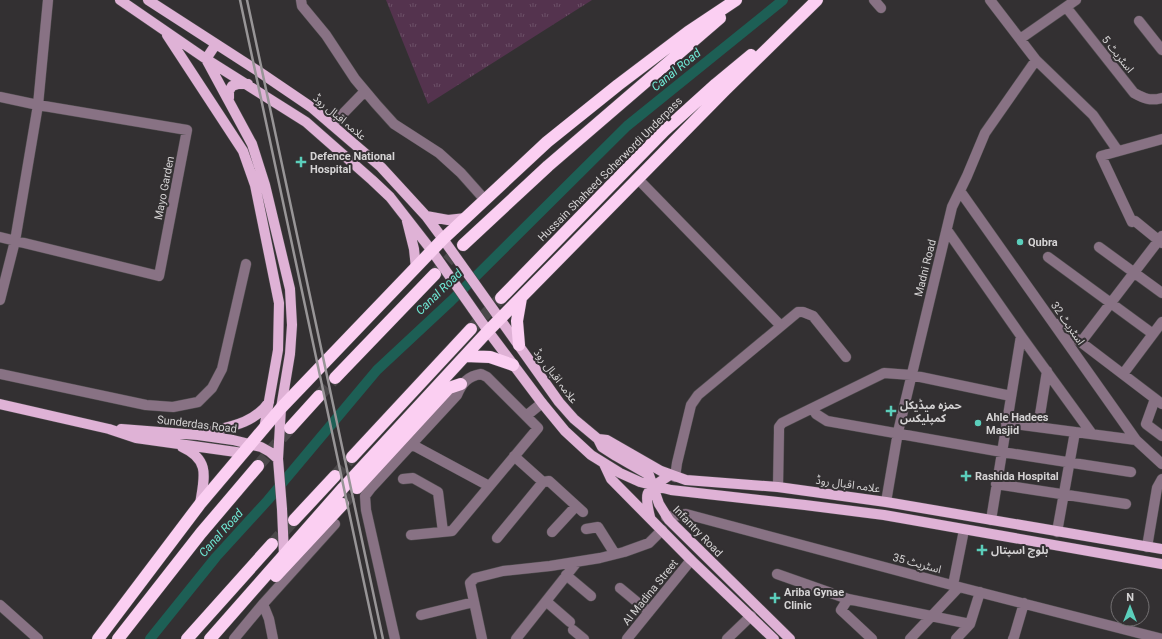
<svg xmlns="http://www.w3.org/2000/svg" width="1162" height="639" font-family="Roboto,'Noto Sans Arabic',sans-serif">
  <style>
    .grass { fill: url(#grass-tufts) }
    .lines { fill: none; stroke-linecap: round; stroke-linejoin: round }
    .canal { stroke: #1d5f55; stroke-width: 10 }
    .highway-tunnel { stroke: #4b484a; stroke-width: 12; stroke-dasharray: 12 6; stroke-linecap: butt }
    .minor-casing { stroke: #504d4f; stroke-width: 11 }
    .major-casing { stroke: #504d4f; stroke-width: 11 }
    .highway-casing { stroke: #504d4f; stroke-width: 13 }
    .minor { stroke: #887284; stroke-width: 10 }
    .major { stroke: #dfb2d6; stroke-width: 10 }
    .highway { stroke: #fbcff2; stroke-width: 12 }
    .rail { stroke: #989597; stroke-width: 2.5 }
    .poi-dot { fill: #5bcebb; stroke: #333032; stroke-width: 1.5 }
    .labels { text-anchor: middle; stroke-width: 4; stroke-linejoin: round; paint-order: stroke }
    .street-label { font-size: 11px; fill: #d5d3d4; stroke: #333032 }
    .poi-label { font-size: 11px; font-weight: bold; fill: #d5d3d4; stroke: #333032; text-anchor: start }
    .water-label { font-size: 12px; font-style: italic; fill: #6fe9d5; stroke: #333032 }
  </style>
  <defs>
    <pattern id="grass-tufts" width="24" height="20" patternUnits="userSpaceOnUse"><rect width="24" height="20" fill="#54334e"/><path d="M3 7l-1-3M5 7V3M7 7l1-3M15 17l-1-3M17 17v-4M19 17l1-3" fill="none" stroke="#6c5067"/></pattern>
  </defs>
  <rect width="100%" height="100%" fill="#333032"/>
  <path class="grass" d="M386 0H592L428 104Z"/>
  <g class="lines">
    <path class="canal" d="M150 639 216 557 268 500 377 370 451 301 627 126 783 0"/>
    <path class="highway-tunnel" d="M435 274 463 245
      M471 329 501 298
      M319 396 335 378
      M258 466 290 428
      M335 476 352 457
      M343 504 357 488
      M272 544 294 520"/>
    <defs>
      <path id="minor" d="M301 0 302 6 326 35 355 79 376 104 394 124 439 153 461 173 485 200
        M874 0 881 8
        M990 0 1036 60 1093 115 1118 151
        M1066 7 1134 93C1145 99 1150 101 1162 98
        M1139 21 1162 50
        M1020 39 1076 0
        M0 97 38 105 187 130 159 276 0 237
        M332 125 365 91
        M1162 139 1101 156 1132 222 1135 221 1162 243
        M638 179 781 326
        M960 191 1136 440 1162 464
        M947 230 1021 336 1092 434
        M1099 247 1162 293
        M1048 257 1153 334
        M0 300 15 241 38 105 48 0
        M1057 324 1162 404
        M1081 342 1162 236
        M0 374 146 405 173 407 198 402 212 388 222 369 246 264
        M1123 374 1162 322
        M1155 399 1146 424 1162 436
        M813 408 816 414 827 421 1002 452 1131 472
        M526 416 542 403
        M1006 423 1136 440
        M1038 427 1047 371
        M411 444 489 486
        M514 456 543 482 549 481 583 512
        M675 477 677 463 691 405 698 395 798 312H803L813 316 846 357
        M403 479 413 478 438 492 443 532
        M996 484 1126 504
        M778 487 779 432V427L782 423 884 373 911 375 1011 396
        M886 502 898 432 952 207 967 176 985 133 1036 60
        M666 517 686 514 959 587 1162 639
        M991 520 1021 336
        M586 529 598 527 615 554
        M552 532 576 506
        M1057 532 1075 432
        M497 538 543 482
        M1147 547 1157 488 1162 479
        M777 574 848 599 970 624
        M566 575 591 596
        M953 585 964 530
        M620 588 649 612
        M848 599 841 610 872 639
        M547 602 570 622
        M263 604 269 619 273 639
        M0 605 38 639
        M421 615 474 602
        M573 630 584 639
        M234 639 263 604 335 524
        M395 639 366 510 365 496 371 488 457 395C462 383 468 376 481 374L487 377 538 428 452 531 411 535
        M482 639 470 583 475 578 503 571 550 566 600 558 624 552 649 543 662 530
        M516 639 577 562
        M627 639 691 560
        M727 639 751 616
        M910 639 959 587
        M956 639 970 624 980 592
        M1013 639 1014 637 1024 603"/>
      <path id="major" d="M120 0 206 59 306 122 372 180 390 197 432 251 488 331 542 403 565 431 591 455 620 473 640 482 671 490 805 505 884 515 1162 564
        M148 0 258 71 311 107 381 167 426 216 443 239 559 402 574 419 598 439 607 440 661 471 686 480 778 487 886 502 1162 549
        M167 35 243 151 255 185 279 303 278 350 264 429
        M216 44 206 59 252 144 265 185 290 289 292 325 290 354 281 408 278 459 282 509 284 555
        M229 98V91L232 86 238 84H248
        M426 216 448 220 466 218
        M407 221 414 249 416 268
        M0 404 109 429 136 438 243 453
        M121 429 198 435 233 440 261 447 270 452 278 459
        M204 433C228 427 254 424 269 402
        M598 439 602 447 616 456 649 475 659 504 669 520 790 639
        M182 447C211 460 204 478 200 504
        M604 464 611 479 691 560 774 639
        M650 517C643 488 647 491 670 475"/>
      <path id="highway" d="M463 245 548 166 720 18
        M501 298 664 131 716 84 751 55
        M519 345 517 321 521 298
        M465 356 490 357 513 365
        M335 378 435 274
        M290 428 319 396
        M352 457 471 329
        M357 488 449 388 461 384
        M294 520 335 476
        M276 576 343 504
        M98 639 200 504 281 408 443 239 547 142 618 85 688 32 736 0
        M118 639 201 533 258 466
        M187 639 272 544
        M210 639 343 488 488 331 725 90 817 0"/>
    </defs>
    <use href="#minor" class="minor-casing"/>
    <use href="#major" class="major-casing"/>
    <use href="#highway" class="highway-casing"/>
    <use href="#minor" class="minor"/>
    <use href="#major" class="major"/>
    <use href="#highway" class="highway"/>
    <path class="rail" d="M240 0 376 639
      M247 0 383 639"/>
  </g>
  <g class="poi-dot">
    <path d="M299 156h4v4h4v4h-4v4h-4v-4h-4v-4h4z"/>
    <circle cx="1020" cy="242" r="4"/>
    <path d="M889 405h4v4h4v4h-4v4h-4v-4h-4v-4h4z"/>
    <circle cx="978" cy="423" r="4"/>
    <path d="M964 470h4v4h4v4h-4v4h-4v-4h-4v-4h4z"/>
    <path d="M980 544h4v4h4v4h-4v4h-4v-4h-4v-4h4z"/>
    <path d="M773 592h4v4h4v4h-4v4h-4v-4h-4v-4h4z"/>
  </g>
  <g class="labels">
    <g class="street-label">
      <text transform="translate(1118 54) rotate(51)" y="4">اسٹریٹ 5</text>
      <text transform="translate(340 117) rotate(40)" y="4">علامہ اقبال روڈ</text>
      <text transform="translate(610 169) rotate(-45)" y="4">Hussain Shaheed Soherwordi Underpass</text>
      <text transform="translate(164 188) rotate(-79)" y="4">Mayo Garden</text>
      <text transform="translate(925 268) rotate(-76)" y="4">Madni Road</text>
      <text transform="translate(1068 323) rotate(55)" y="4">اسٹریٹ 32</text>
      <text transform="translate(556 376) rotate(53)" y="4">علامہ اقبال روڈ</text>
      <text transform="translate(197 424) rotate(7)" y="4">Sunderdas Road</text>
      <text transform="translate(848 484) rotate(8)" y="4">علامہ اقبال روڈ</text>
      <text transform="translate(698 531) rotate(46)" y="4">Infantry Road</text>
      <text transform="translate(917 563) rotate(15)" y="4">اسٹریٹ 35</text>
      <text transform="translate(650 592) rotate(-51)" y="4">Al Madina Street</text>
    </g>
    <g class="poi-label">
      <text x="310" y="160">Defence National<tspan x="310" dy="13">Hospital</tspan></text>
      <text x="1028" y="246">Qubra</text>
      <text x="900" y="409">حمزہ میڈیکل<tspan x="900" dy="13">کمپلیکس</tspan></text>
      <text x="986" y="421">Ahle Hadees<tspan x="986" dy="13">Masjid</tspan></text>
      <text x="975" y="480">Rashida Hospital</text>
      <text x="991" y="554">بلوچ اسپتال</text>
      <text x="784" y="596">Ariba Gynae<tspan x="784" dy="13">Clinic</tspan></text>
    </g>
    <g class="water-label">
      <text transform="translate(676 70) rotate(-39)" y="4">Canal Road</text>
      <text transform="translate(439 292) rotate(-44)" y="4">Canal Road</text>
      <text transform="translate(221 533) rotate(-48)" y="4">Canal Road</text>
    </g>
  </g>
  <g transform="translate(1130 607)"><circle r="19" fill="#333032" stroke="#747173"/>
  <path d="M0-3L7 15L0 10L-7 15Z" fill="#5bcebb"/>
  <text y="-6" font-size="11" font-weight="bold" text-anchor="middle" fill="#d5d3d4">N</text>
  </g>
</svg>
